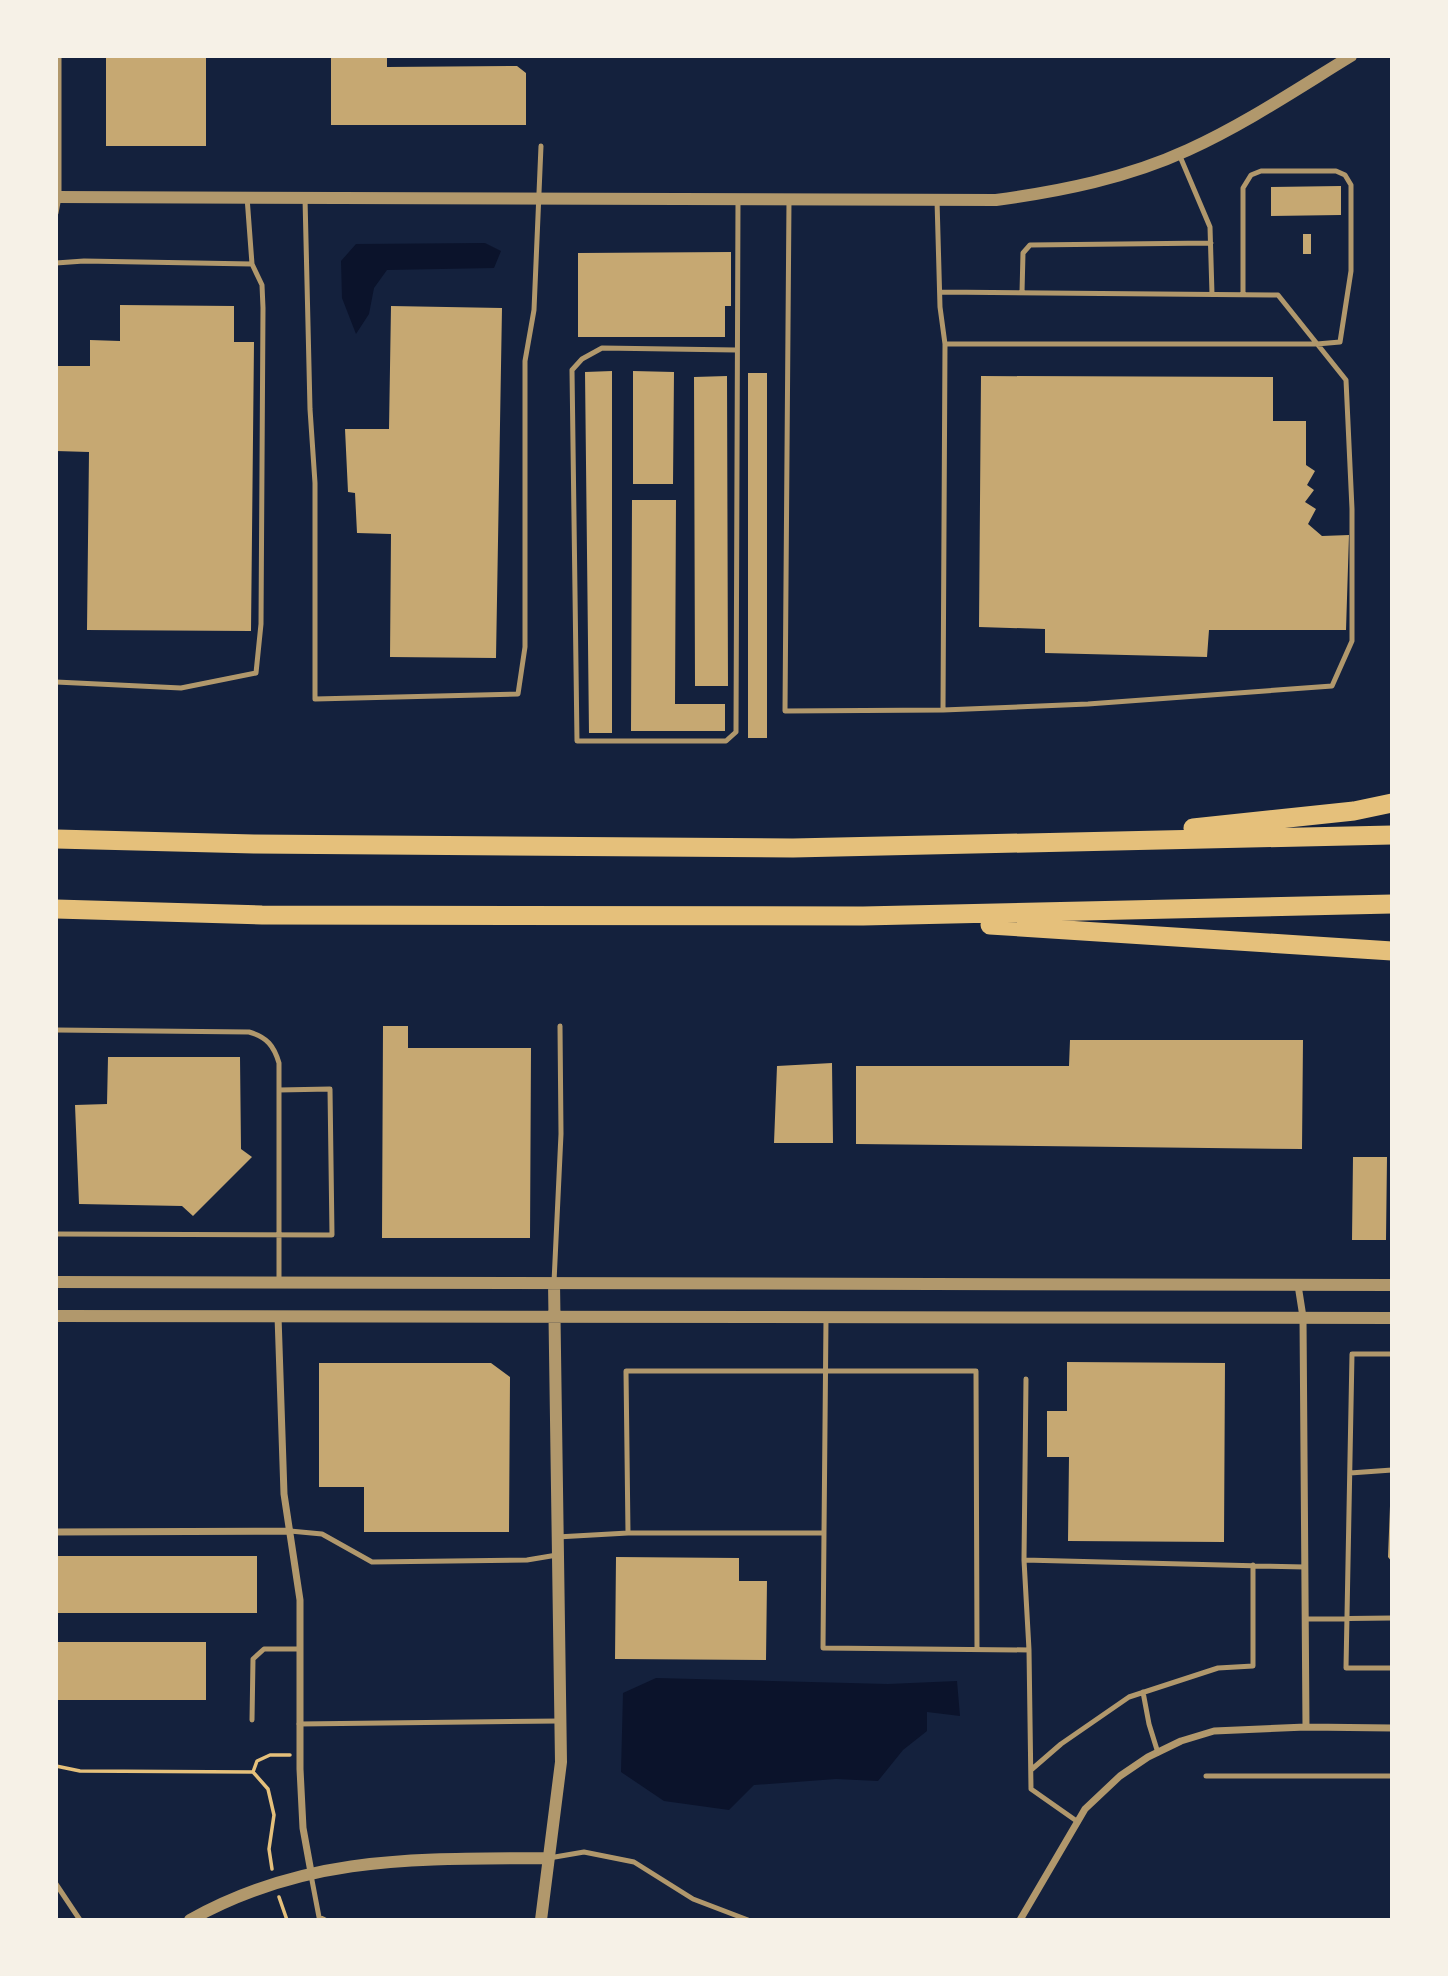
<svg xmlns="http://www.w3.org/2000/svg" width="1448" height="1976" font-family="Raleway,sans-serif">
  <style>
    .water { fill: #0b132b }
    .building { fill: #c6a872 }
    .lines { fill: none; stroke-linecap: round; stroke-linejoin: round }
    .path { stroke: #e5c07b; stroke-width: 3.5 }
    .service { stroke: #b1986c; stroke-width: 5 }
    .minor { stroke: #b1986c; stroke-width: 7 }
    .tertiary { stroke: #b1986c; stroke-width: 12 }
    .motorway { stroke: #e5c07b; stroke-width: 19 }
  </style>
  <rect width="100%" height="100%" fill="#14213d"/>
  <path class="water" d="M485 243 501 251 494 268 387 270 374 288 369 314 356 334 342 298 341 261 356 244Z
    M656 1678 888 1684 957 1681 960 1716 927 1712V1731L903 1750 878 1781 836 1779 754 1785 729 1810 664 1801 621 1772 623 1693Z"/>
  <path class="building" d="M106 56H206V146H106Z
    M331 56H387V67L517 66 526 73V125H331Z
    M1341 186V215L1271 216V187Z
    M1303 234H1311V254H1303Z
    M731 252V306H725V337H578V253Z
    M120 305 234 306V342H254L251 631 87 630 89 452 56 451V366H90V340L120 341Z
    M391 306 502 308 496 658 390 657 391 534 357 533 355 493 348 492 345 429H389Z
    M612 371V733H589L585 372Z
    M633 371 674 372 673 484H633Z
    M748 373H767V738H748Z
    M727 376 728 686H695L694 377Z
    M981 376 1273 377V421H1306V465L1315 471 1307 485 1314 490 1305 502 1316 509 1308 524 1322 536 1349 535 1346 630H1209L1207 657 1045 653V629L979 627Z
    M632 500H676L675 704H725V731H631Z
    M383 1026H408V1048H531L530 1238H382Z
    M1070 1040H1303L1302 1149 856 1144V1066H1069Z
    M108 1057H240L241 1149 252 1157 193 1216 182 1206 79 1204 75 1105 107 1104Z
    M832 1063 833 1143H774L777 1066Z
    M1353 1157H1387L1386 1240H1352Z
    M1067 1362 1225 1363 1224 1542 1068 1541 1069 1457H1047V1411H1067Z
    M319 1363H491L510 1377 509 1532H364V1487H319Z
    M1390 1506H1392V1562L1388 1557Z
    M56 1556H257V1613H56Z
    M616 1557 739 1558V1581H767L766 1660 615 1659Z
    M56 1642H206V1700H56Z"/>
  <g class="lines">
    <path class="path" d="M56 1766 80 1771 253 1772
      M272 1869 269 1849 274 1815 268 1789 253 1772 257 1761 270 1755H290
      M279 1897 287 1920"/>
    <path class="service" d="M1179 154 1210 227 1212 294
      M305 198 310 409 315 483V699L518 694 525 647V361L534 310 541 146
      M789 200 785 711 943 710 1088 704 1332 686 1352 641V509L1346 380 1278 295 940 292
      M937 200 940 307 945 344 943 710
      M56 213 59 197V56
      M56 263 84 261 252 264
      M1022 293 1023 253 1030 245 1211 243
      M945 344H1317L1340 342 1351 271V185L1345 175 1336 171H1261L1251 175 1243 188V294
      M736 350 602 348 582 359 572 370 577 741H726L736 732 738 199
      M56 682 181 688 256 673 261 624 263 308 262 285 252 264 247 197
      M56 1030 249 1032C267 1037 274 1046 279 1063V1283
      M56 1234 332 1235 330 1089 279 1090
      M554 1282 561 1134 560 1026
      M1392 1354H1352L1346 1668H1392
      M1350 1473 1392 1470
      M290 1531 322 1534 372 1562 527 1560 557 1555
      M628 1533 626 1371H976L977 1650
      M824 1533 826 1319
      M557 1537 628 1533H824L823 1648 1029 1650 1024 1560 1305 1567
      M1024 1560 1026 1379
      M1305 1619 1392 1618
      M1029 1650 1031 1789 1078 1822
      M1143 1692 1149 1724 1158 1753
      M252 1720 253 1659 264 1649H300
      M299 1724 559 1721
      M1031 1770 1061 1744 1129 1697 1218 1668 1253 1666V1565
      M1206 1776H1392
      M549 1858 584 1852 634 1862 693 1899 748 1920
      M311 1875 319 1917 325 1920
      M56 1884 80 1920"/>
    <path class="minor" d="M1298 1285 1303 1317 1306 1727
      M278 1316 284 1494 300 1600V1769L303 1828 311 1872
      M56 1532 290 1531
      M1020 1920 1085 1809 1120 1776 1148 1757 1181 1741 1214 1731 1306 1727 1392 1728"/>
    <path class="tertiary" d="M56 197 996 200C1062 191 1127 178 1188 150 1245 124 1297 89 1351 56
      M56 1282 1392 1285
      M56 1316 1392 1318
      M190 1920C308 1854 419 1859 549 1858
      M541 1920 561 1762 554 1283"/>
    <path class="motorway" d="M1193 828 1354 811 1392 803
      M56 839 254 844 793 848 1392 835
      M56 909 262 915 863 916 1392 904
      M990 925 1392 951"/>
  </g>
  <rect width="1448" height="1976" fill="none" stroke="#f6f1e7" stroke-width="116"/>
</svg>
